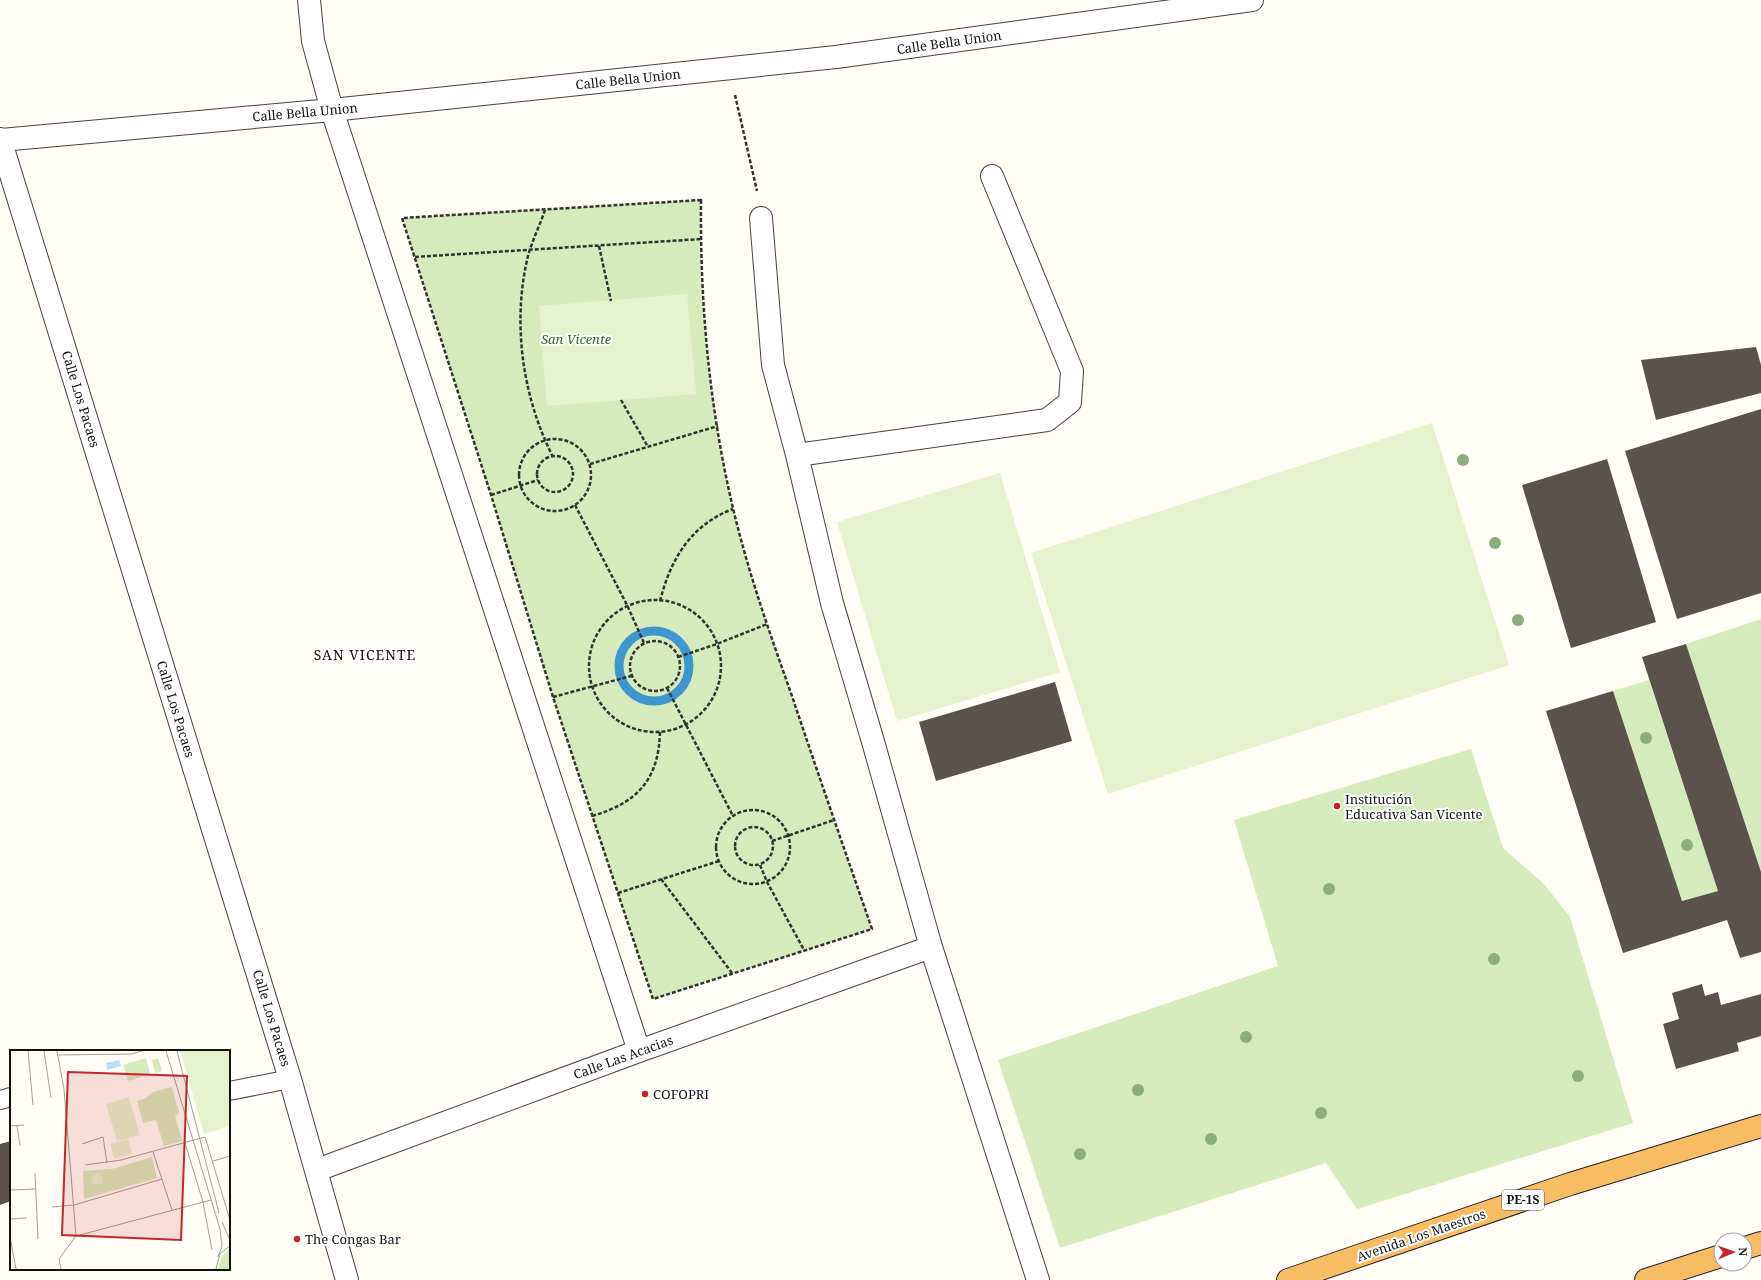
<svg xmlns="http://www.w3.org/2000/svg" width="1761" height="1280" font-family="'Noto Serif',serif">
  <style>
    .green { fill: #d5ebbd }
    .pitch { fill: #e6f2cf }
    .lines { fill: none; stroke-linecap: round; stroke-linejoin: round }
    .stream { stroke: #3f96cf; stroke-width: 9 }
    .building { fill: #5a524d }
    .service-casing { stroke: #444; stroke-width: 20 }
    .minor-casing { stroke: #444; stroke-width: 24 }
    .trunk-casing { stroke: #222; stroke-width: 24 }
    .path { stroke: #333; stroke-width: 2.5; stroke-dasharray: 4 2; stroke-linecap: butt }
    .service { stroke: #fff; stroke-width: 18 }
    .minor { stroke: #fff; stroke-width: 22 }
    .trunk { stroke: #f7bc64; stroke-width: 22 }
    .tree { fill: #8dad7f }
    .poi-dot { fill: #c4262e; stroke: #fff; stroke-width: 1.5 }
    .labels { text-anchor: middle; stroke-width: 4; stroke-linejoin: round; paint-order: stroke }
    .shield { fill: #fff; stroke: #585858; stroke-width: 1 }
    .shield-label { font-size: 12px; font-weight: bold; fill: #111 }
    .street-label { font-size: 13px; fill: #111; stroke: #fff }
    .park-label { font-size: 13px; font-style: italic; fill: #2f6b1f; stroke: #fff }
    .poi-label { font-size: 13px; fill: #111; stroke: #fff; text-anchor: start }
    .neighbourhood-label { font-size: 14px; letter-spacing: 1px; fill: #111; stroke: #fff }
    .inset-road { fill: none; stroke: #a09f9a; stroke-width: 1 }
    .view { fill: #c4262e; fill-opacity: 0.15; stroke: #c4262e; stroke-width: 2 }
    .inset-edge { fill: none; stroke: #111; stroke-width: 2 }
  </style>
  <rect width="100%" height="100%" fill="#fffdf5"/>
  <path class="green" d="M701 200C700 303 709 407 733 508 748 572 770 634 792 696 818 774 845 851 872 929L653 999 553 697 491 495 402 218Z
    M1761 619V872L1686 644Z
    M1649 680 1718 891 1682 901 1613 691Z
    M1471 749 1503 848 1543 883 1570 917 1633 1123 1357 1209 1326 1163 1060 1248 998 1060 1278 966 1234 820Z"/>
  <path class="pitch" d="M687 294 696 394 547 406 539 306Z
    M1432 423 1509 665 1108 794 1031 553Z
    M1000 473 1060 672 897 721 837 522Z"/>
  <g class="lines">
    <path class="stream" d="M619 666a35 35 0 1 1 70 0a35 35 0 1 1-70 0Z"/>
  </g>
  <path class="building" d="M1756 347 1761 365V393L1656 420 1641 360Z
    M1761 409V593L1677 619 1625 451Z
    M1607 459 1656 622 1571 648 1522 485Z
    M1686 644 1761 872V952L1740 958 1727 920 1623 953 1546 711 1613 691 1682 901 1718 891 1642 657Z
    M1055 682 1072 741 936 781 919 722Z
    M1702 984 1705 996 1718 992 1721 1005 1761 994V1036L1737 1043 1739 1051 1676 1069 1663 1024 1679 1019 1672 993Z
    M11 1141V1201L0 1205V1144Z"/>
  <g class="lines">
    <defs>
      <path id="service" d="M229 1091 290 1079
        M0 1100 11 1097"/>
      <path id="minor" d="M309 0 313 41 332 110 639 1051
        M0 139 290 1079 347 1280
        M1 140 332 110 836 57 1252 0
        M761 218 773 365 797 455 832 603 872 738 931 947 1038 1280
        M797 455 1047 420 1070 402 1072 371 992 176
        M317 1170 639 1051 931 947"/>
      <path id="trunk" d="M1745 1248 1761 1243
        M1288 1280 1570 1184 1761 1126
        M1646 1280 1721 1256"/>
    </defs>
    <use href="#service" class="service-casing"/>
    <use href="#minor" class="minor-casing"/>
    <use href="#trunk" class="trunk-casing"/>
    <path class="path" d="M735 95 757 191
      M701 200C700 303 709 407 733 508 748 572 770 634 792 696 818 774 845 851 872 929L653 999 553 697 491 495 402 218Z
      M545 210C540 225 532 241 528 256 512 322 522 396 553 457
      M599 246 611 301
      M415 257 701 239
      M621 400 648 447
      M519 475a36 36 0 1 1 72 0a36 36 0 1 1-72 0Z
      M537 474a18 18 0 1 1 36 0a18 18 0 1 1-36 0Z
      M590 464 718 426
      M491 495 538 480
      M575 505 627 605 644 643
      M589 666a66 66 0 1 1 132 0a66 66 0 1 1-132 0Z
      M660 601C671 558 691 525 733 509
      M630 666a25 25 0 1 1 50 0a25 25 0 1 1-50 0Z
      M678 657 717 644 767 624
      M667 688 733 816
      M553 697 631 676
      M716 847a37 37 0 1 1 74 0a37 37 0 1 1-74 0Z
      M592 816C637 803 659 780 660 731
      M735 846a19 19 0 1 1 38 0a19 19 0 1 1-38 0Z
      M772 841 834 820
      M760 865 767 882 804 950
      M661 879 732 973
      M618 893 719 861"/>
    <use href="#service" class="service"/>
    <use href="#minor" class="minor"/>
    <use href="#trunk" class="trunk"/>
  </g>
  <g class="tree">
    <circle cx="1463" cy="460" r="6"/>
    <circle cx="1495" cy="543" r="6"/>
    <circle cx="1518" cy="620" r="6"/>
    <circle cx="1646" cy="738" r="6"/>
    <circle cx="1687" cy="845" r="6"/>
    <circle cx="1329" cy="889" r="6"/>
    <circle cx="1494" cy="959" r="6"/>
    <circle cx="1246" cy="1037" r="6"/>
    <circle cx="1578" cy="1076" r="6"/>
    <circle cx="1138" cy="1090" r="6"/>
    <circle cx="1321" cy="1113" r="6"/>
    <circle cx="1211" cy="1139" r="6"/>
    <circle cx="1080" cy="1154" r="6"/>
  </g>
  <g class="poi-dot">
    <circle cx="1337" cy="806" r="4"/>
    <circle cx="645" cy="1094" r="4"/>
    <circle cx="297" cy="1239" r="4"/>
  </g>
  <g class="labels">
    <rect class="shield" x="1502" y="1190" width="42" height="20" rx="3"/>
    <g class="shield-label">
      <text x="1523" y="1204">PE-1S</text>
    </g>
    <g class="street-label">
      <text transform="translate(949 42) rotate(-8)" y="5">Calle Bella Union</text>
      <text transform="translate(628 79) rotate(-6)" y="5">Calle Bella Union</text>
      <text transform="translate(305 112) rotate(-5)" y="5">Calle Bella Union</text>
      <text transform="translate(81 399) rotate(73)" y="5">Calle Los Pacaes</text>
      <text transform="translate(176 709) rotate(73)" y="5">Calle Los Pacaes</text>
      <text transform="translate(272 1018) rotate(73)" y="5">Calle Los Pacaes</text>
      <text transform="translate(623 1057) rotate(-20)" y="5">Calle Las Acacias</text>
      <text transform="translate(1421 1235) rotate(-19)" y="5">Avenida Los Maestros</text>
    </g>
    <g class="park-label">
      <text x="576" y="344">San Vicente</text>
    </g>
    <g class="poi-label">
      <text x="1345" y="804">Institución<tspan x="1345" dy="15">Educativa San Vicente</tspan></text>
      <text x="653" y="1099">COFOPRI</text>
      <text x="305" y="1244">The Congas Bar</text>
    </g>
    <g class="neighbourhood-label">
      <text x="365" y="660">SAN VICENTE</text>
    </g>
  </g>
  <g transform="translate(10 1050)">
    <rect width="220" height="220" fill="#fffdf5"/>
    <path d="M136 8 140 24 118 31 113 15ZM148 8 152 21 145 23 142 10ZM162 37 169 63 165 66 172 91 154 96 146 70 133 73 127 51 136 48 143 42ZM142 107 147 128 74 149 73 121 102 119ZM220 198V219H208L212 206Z" fill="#d5ebbd"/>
    <path d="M170 1H220V76L194 84ZM119 47 130 85 107 91 96 54ZM118 89 122 104 104 109 100 94ZM81 129a6 6 0 1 1 12 0a6 6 0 1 1-12 0Z" fill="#e6f2cf"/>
    <path d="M109 10 111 16 97 20 96 13Z" fill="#b9e0f7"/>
    <path class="inset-road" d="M18 1 23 55M34 1 41 48M47 1 54 39 66 186M156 1 210 179 212 196 208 207M167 1 209 163M49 5 121 4 132 1M0 76 14 75M7 76 10 96M175 93 193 152 202 200M72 94 93 87 97 113M143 102 162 160M203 111 220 106M75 115 111 110 195 87 220 170M25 123 28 189M0 140 26 139M42 157 64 155 152 129M0 169 17 168M212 172 220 190M0 187 6 219M51 219 49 209 66 186 201 150M206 219 210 204 220 196"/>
    <path class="view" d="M58 22 177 26 171 190 52 185Z"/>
    <rect width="220" height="220" class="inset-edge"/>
  </g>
  <g transform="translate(1733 1252) rotate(88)"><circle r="19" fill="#ffffff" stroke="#a0a0a0"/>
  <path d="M0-3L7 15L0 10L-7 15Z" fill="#c4262e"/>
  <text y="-6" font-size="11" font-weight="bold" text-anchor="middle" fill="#111111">N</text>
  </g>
</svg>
